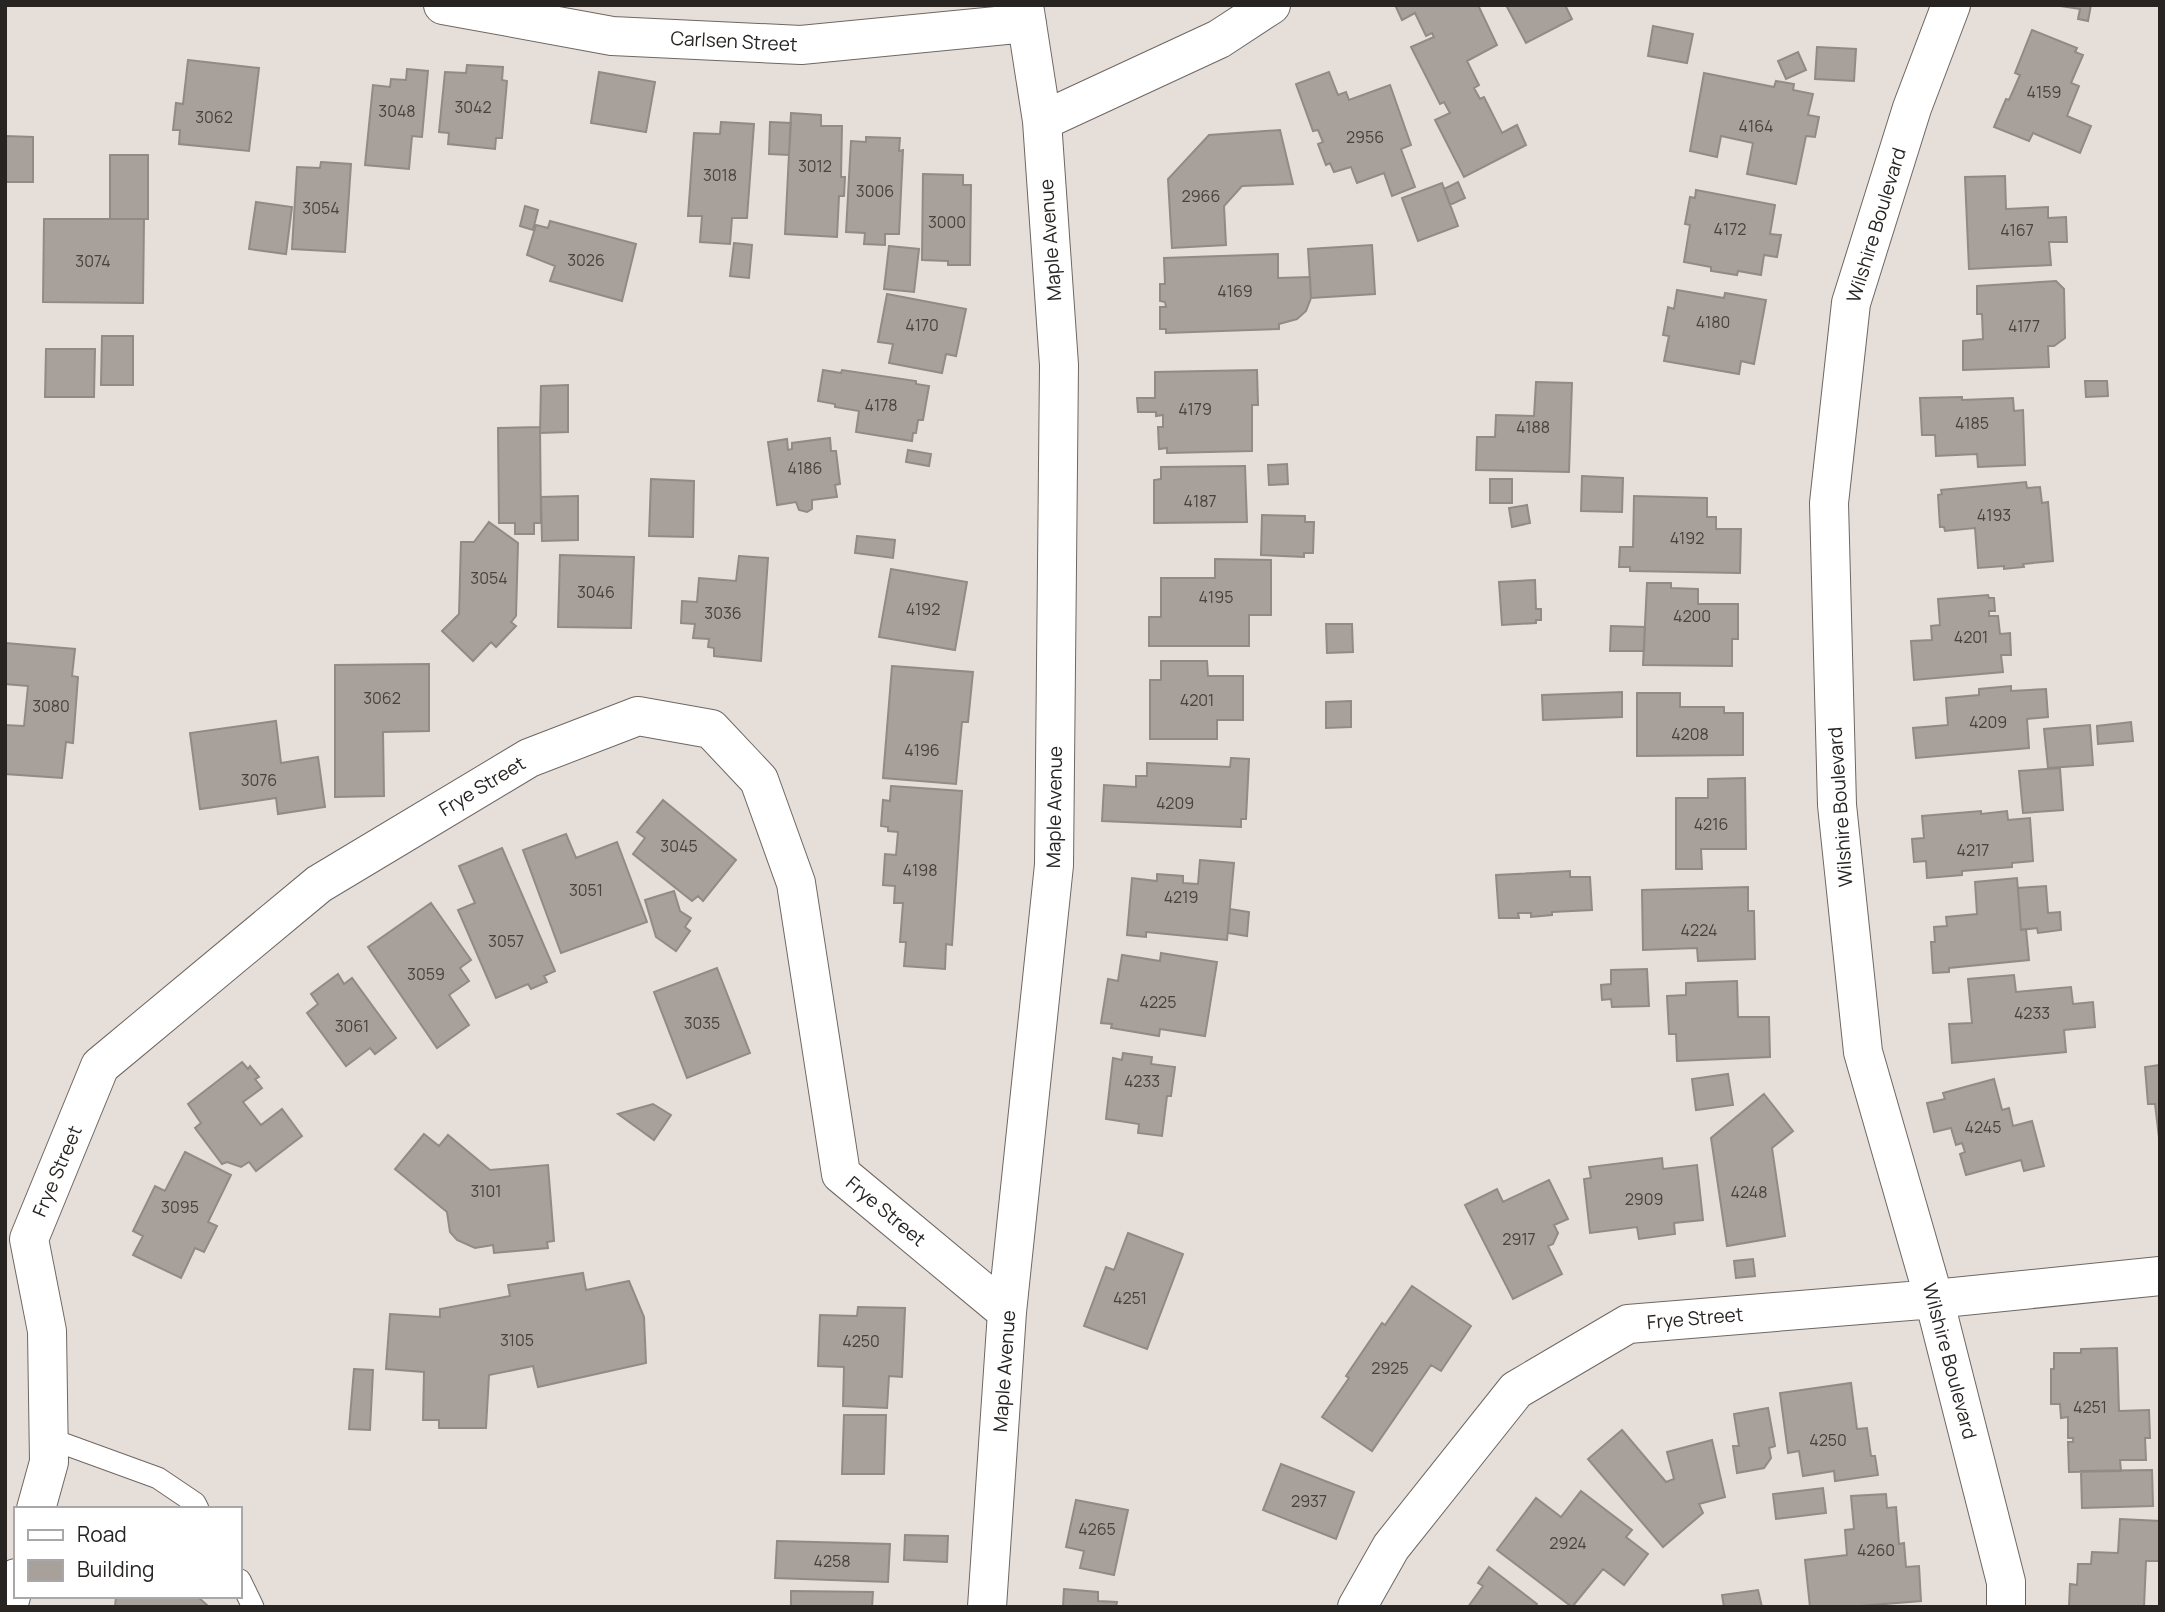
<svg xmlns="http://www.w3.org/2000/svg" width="2165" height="1612" font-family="Manrope,sans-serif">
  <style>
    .building { fill: #a8a09b; stroke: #918a85; stroke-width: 2 }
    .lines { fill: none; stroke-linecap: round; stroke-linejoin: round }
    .service-casing { stroke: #6f6763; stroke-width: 23 }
    .minor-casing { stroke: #6f6763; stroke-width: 40 }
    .service { stroke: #fff; stroke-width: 21 }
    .minor { stroke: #fff; stroke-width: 38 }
    .labels { text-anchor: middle; stroke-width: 5; stroke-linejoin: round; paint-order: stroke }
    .number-label { font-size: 16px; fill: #474340 }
    .street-label { font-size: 19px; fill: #272422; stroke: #fff }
  </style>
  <rect width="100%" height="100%" fill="#e6ded9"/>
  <path class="building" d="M1401 5H1478L1497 45 1467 61 1479 85 1474 88 1480 99 1484 97 1502 133 1517 125 1526 145 1464 177 1435 120 1450 113 1444 102 1440 104 1411 47 1434 37 1432 33 1426 36 1415 13 1402 20 1396 7Z
    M1506 5H1565L1572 19 1526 43Z
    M2054 5H2091L2088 21 2078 19 2080 9Z
    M1653 26 1693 34 1687 63 1648 56Z
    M2032 30 2077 48 2075 52 2083 55 2071 83 2079 86 2067 116 2091 126 2080 153 2033 133 2029 141 1994 127 2006 99 2009 100 2020 75 2015 73Z
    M1817 47 1856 49 1854 81 1815 79Z
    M1798 52 1806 70 1786 79 1778 61Z
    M188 60 259 68 249 151 179 144 180 130H173L176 103 183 104Z
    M467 65 503 67 502 80 507 81 502 138H496L495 149 448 144 449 133 439 132 445 72 466 73Z
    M407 69 428 71 422 137 412 136 409 169 365 165 373 85 390 87 391 79 406 80Z
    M599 72 655 82 646 132 591 123Z
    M1329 72 1338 95 1346 92 1349 100 1390 85 1411 145 1401 149 1415 187 1392 196 1384 173 1357 183 1351 167 1334 172 1330 163 1326 165 1318 144 1323 142 1318 130 1313 131 1296 84Z
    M1704 73 1774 87 1776 81 1794 84 1793 90 1813 94 1808 115 1819 117 1815 137 1806 136 1796 184 1747 174 1753 143 1721 136 1717 157 1690 151Z
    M791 113 821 115V126H842L841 177H845L844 196H839L837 237 785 234Z
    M721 122 754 124 747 218H732L730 244 700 242 702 216H688L694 133 720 134Z
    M770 122 791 123 789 155 769 154Z
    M1280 130 1293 184 1242 186 1224 206 1226 245 1172 248 1168 179 1209 135Z
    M5 136 33 137V182H5Z
    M866 137 900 138 899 151 903 150 899 234H885V245L864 244 865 233 846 232 851 141 866 142Z
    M110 155H148V219H110Z
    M321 162 351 164 345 252 292 249 297 167 320 168Z
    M923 174 963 175V185H971L970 265H948V261L922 260Z
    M2005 176 2006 209 2048 207V218L2066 217 2067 242H2049L2051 265 1969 269 1965 177Z
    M1458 182 1465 198 1450 205 1444 189Z
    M1442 183 1458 226 1418 241 1402 198Z
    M1696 190 1775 205 1770 234 1781 235 1777 257 1764 255 1761 275 1738 271 1737 275 1711 271V267L1684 262 1690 225 1685 224 1690 197 1695 198Z
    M256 202 292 207 286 254 249 249Z
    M525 206 538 210 533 230 520 226Z
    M44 219H144L143 303 43 302Z
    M550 221 636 244 622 301 550 281 555 266 527 255 536 225 548 228Z
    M734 243 752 245 749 278 730 276Z
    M1372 245 1375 294 1311 298 1308 249Z
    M889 246 919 249 914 292 884 289Z
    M1278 254V278L1310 277 1311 298 1306 311 1297 319 1279 324V329L1166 333V329H1160V307H1166L1165 302 1160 301V284H1165L1164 258Z
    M2056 281 2064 289 2065 338 2054 346H2048L2049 367 1963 370V341L1983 339 1982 314H1977V286Z
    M1677 290 1724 298 1725 293 1766 300 1754 364 1741 361 1739 374 1664 361 1669 336 1663 335 1668 307 1674 309Z
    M887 294 966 309 956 356 946 354 942 373 889 363 893 344 878 342Z
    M102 336H133V385H101Z
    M46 349H95L94 397H45Z
    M823 370 841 373 842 370 916 381V384L929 386 923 420H918L916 433H913L912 441 856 432 859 411 835 407V404L818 401Z
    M1257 370 1258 405H1252V451L1167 453V448L1159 449 1158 427H1163V415L1156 416V412H1138L1137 398H1155V372Z
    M2085 381H2107L2108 396 2086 397Z
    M1536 382 1572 383 1569 472 1476 470 1477 437H1495L1496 415 1534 416Z
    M568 385V432L540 433 541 386Z
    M1962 397V400L2013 398 2014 411 2023 410 2025 465 1978 467 1977 454 1936 456 1935 435H1922L1920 398Z
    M540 427 541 523H534V534H515V523H499L498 428Z
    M830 438 831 451H836L840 484 835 485 837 497 812 500V509L807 512 799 510 796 502 777 505 768 442 787 439 788 450 792 449V443Z
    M908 450 931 454 929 466 906 462Z
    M1287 464 1288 484 1269 485 1268 465Z
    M1245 466 1247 522 1154 523V480L1161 479V467Z
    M1582 476 1623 478 1622 512 1581 511Z
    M651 479 694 481 693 537 649 536Z
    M1490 479H1512V503H1490Z
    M2026 482 2027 488 2040 487 2042 503 2048 502 2053 561 2023 564 2024 567 2004 569V566L1978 568 1975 528 1945 531 1944 527H1940L1938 495 1942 494 1941 490Z
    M578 496V540L542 541 541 497Z
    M1634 496 1707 498V517H1716V529H1741L1740 573 1630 571V567H1619L1620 547H1633Z
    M1527 505 1530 523 1512 527 1509 508Z
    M1262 515 1305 516V522H1314L1313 553H1304V557L1261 555Z
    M489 522 518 543 516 616 511 622 516 626 496 647 491 642 473 661 442 631 459 614 461 542H474Z
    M857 536 895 540 893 558 855 553Z
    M560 555 634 557 631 628 558 627Z
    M739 556 768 558 761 661 714 656V648L708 647 709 639 693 638 695 624 681 623 682 601 697 602 699 578 736 581Z
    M1215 559 1271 560V615H1249V646H1149V617H1161V578H1215Z
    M891 569 967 582 955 650 879 637Z
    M1535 580 1536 609H1541V620H1536V623L1502 625 1499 582Z
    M1647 583H1671V588L1698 589V604H1738V639H1732V666L1643 665Z
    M1988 595 1989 598H1994L1995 611H1989V616H1998L2000 634 2010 633 2011 655H2001L2003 672 1914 680 1911 641 1932 640 1931 626 1940 625 1938 599Z
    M1326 624H1352L1353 652 1327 653Z
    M1611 626 1645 627 1644 651H1610Z
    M5 643 75 649 72 676 78 677 73 743 66 742 62 778 5 774V725L24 726 28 686 5 684Z
    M1161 661H1207L1208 676H1243V720H1217V739H1150V680H1161Z
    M429 664V731L383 732 384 796 335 797V665Z
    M892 666 973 672 968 722H962L956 784 883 778Z
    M2011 686V691L2046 689 2048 717 2027 719 2029 748 1916 758 1913 728 1948 725 1946 698 1979 695V689Z
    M1622 692V717L1543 720 1542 695Z
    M1637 693H1680V707H1724V713H1743V755L1637 756Z
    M1351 701V727L1326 728V702Z
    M276 721 281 763 318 757 325 807 278 814 276 798 200 809 190 733Z
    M2131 722 2133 741 2098 744 2097 726Z
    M2090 725 2093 765 2048 768 2044 729Z
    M1231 758 1249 759 1246 819H1241V827L1102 821 1104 785 1136 787V776H1147V763L1230 767Z
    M2060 768 2063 810 2023 813 2019 771Z
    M1745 778 1746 849H1701L1702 869H1676V798H1708V779Z
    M891 786 962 791 952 945 946 944 945 969 904 966 906 942H900L903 903H894L895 886 883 885 885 854 896 855 898 832 888 831V827L881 826 883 800 890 801Z
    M663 800 736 860 703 901 698 896 692 901 633 854 645 838 637 832Z
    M1981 811V814L2007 811 2008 820 2030 818 2033 861 2012 863V867L1962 871V875L1927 878 1926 861 1914 862 1912 839 1924 838 1922 816Z
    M566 834 576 858 617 842 647 922 561 953 523 850Z
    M502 848 555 971 544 976 547 982 531 989 528 984 496 998 458 910 475 903 459 866Z
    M1200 860 1234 863 1227 940 1146 932V937L1127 935 1132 878 1157 881V874L1183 876V883L1198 884Z
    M1570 871V877H1590L1592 910 1552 912V915L1531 917V913H1518L1519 918H1499L1496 875Z
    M2017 878 2021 930 2026 929 2029 960 1949 968V972L1933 973 1931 942H1935L1934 927 1947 926 1946 917 1977 914 1975 882Z
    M2046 886 2048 913 2060 912 2061 930 2038 933 2037 928 2021 930 2018 888Z
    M1748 887V911H1754L1755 959 1698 961 1697 948 1643 950 1642 890Z
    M674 891 680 911 691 918 685 927 690 931 676 951 656 937 645 900Z
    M431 903 471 960 460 968 469 981 449 995 469 1025 437 1048 368 947Z
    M1230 909 1249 912 1247 936 1228 933Z
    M1161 953 1217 962 1205 1036 1160 1029 1159 1036 1111 1028 1112 1024 1101 1023 1108 979 1118 981 1122 955 1160 961Z
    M717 968 750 1053 687 1078 654 992Z
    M1647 969 1649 1006 1612 1007 1611 999 1602 1000 1601 985 1611 984V970Z
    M338 974 344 984 352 978 396 1038 375 1054 370 1048 346 1066 307 1013 318 1004 311 994Z
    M2014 975 2016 992 2071 987 2073 1004 2093 1002 2095 1027 2064 1030 2066 1052 1952 1063 1949 1024 1972 1023 1968 979Z
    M1737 981 1738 1017H1769L1770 1057 1677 1061 1676 1034H1669L1667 996 1686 995V983Z
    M1123 1053 1152 1057 1151 1064 1175 1067 1171 1096H1167L1162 1136 1138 1133 1139 1124 1106 1119 1113 1058 1122 1060Z
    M242 1062 248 1069 250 1066 259 1077 255 1079 262 1088 243 1102 261 1125 282 1109 302 1136 256 1171 249 1162 241 1167 227 1162 222 1164 195 1128 201 1123 188 1104Z
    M2160 1065V1146L2155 1104H2148L2145 1067Z
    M1728 1074 1733 1105 1696 1110 1692 1079Z
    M1994 1079 2002 1110 2009 1108 2013 1126 2032 1121 2044 1166 2024 1171 2021 1160 1966 1175 1960 1154 1965 1152 1962 1143 1956 1145 1951 1128 1934 1132 1927 1103 1945 1099 1943 1093Z
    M1764 1094 1793 1131 1772 1148 1785 1236 1727 1246 1711 1138Z
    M653 1104 671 1115 654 1140 618 1114Z
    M424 1134 439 1146 448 1135 490 1170 548 1165 554 1241 547 1242 548 1248 494 1253 493 1245 475 1248 457 1240 450 1232 447 1212 395 1169Z
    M185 1152 231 1175 208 1222 217 1226 204 1252 195 1248 181 1278 133 1255 143 1236 133 1231 155 1186 165 1191Z
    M1662 1158 1663 1169 1697 1165 1703 1220 1674 1223 1675 1234 1639 1239 1637 1227 1590 1233 1584 1179 1591 1178 1589 1167Z
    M1549 1180 1568 1219 1554 1225 1558 1233 1553 1244 1548 1246 1562 1274 1513 1299 1465 1205 1497 1189 1503 1202Z
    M1128 1233 1183 1254 1147 1349 1084 1326 1106 1267 1114 1270Z
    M1753 1259 1755 1276 1736 1278 1734 1261Z
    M583 1273 586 1290 629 1281 644 1317 646 1363 538 1387 533 1366 489 1375 486 1428H439V1420H423L424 1372 386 1369 390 1314 440 1317V1309L510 1296 508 1285Z
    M1412 1286 1471 1326 1441 1371 1431 1365 1372 1451 1322 1417 1349 1378 1346 1376 1382 1323 1385 1325Z
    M858 1307 905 1308 902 1377 889 1376 887 1408 843 1406 844 1367 818 1366 820 1315 857 1316Z
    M2117 1348 2119 1411 2149 1410 2150 1438H2145L2146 1460H2120L2121 1471 2069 1472 2068 1442H2073V1438H2068V1417L2061 1418 2060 1404H2051V1369H2054V1353H2081V1349Z
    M354 1369 373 1370 370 1430 349 1429Z
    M1851 1383 1857 1429 1867 1428 1871 1456H1875L1878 1475 1835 1481 1834 1471 1803 1476 1799 1451 1788 1453 1780 1393Z
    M1768 1408 1775 1446 1769 1448 1771 1458 1764 1468 1737 1473 1733 1446H1739L1734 1414Z
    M844 1415H886L884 1474H842Z
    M1622 1430 1666 1482 1674 1479 1667 1452 1712 1440 1725 1497 1699 1504 1703 1513 1663 1547 1588 1459Z
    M1281 1464 1354 1492 1336 1539 1263 1510Z
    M2152 1470 2153 1506 2082 1508 2081 1471Z
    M1823 1488 1826 1513 1776 1519 1773 1494Z
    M1581 1491 1632 1530 1626 1537 1648 1554 1624 1585 1603 1569 1572 1607 1497 1550 1536 1498 1561 1517Z
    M1886 1494 1887 1508 1896 1507 1899 1544 1904 1543 1906 1567 1919 1566 1921 1601 1848 1607H1810L1805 1560 1847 1555 1845 1530 1854 1529 1851 1496Z
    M1076 1500 1128 1510 1114 1575 1080 1568 1084 1551 1066 1547Z
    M2120 1519 2160 1521V1561H2146L2144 1607H2069L2070 1584 2077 1585 2078 1564H2091L2092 1552 2118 1553Z
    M905 1535 948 1536 947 1562 904 1560Z
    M777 1541 890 1544 888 1582 775 1578Z
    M1489 1567 1537 1604 1535 1607H1468L1483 1586 1478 1583Z
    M1064 1589 1098 1592V1601L1117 1602 1116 1607H1063Z
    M1758 1590 1762 1607H1724L1722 1595Z
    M791 1591 873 1592 872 1607H791Z
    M116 1596H197L208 1606 115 1607Z"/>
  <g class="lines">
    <defs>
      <path id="service" d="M48 1438 158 1478 195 1503 198 1509
        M240 1580 253 1607"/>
      <path id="minor" d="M443 5 612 36 801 45 1027 23
        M1951 5 1912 108 1851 303 1829 503 1837 805 1863 1052 1934 1299 2006 1582V1607
        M1042 121 1219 39 1271 5
        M36 1509 49 1462 47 1331 29 1239 100 1066 319 884 529 758 638 716 711 729 759 780 796 883 841 1174 1007 1312
        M8 1607 16 1578
        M987 1607 1007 1312 1054 865 1059 365 1042 121 1024 5
        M1357 1607 1391 1547 1516 1390 1628 1324 1934 1299 2160 1276"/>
    </defs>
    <use href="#service" class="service-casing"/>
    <use href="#minor" class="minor-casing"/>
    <use href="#service" class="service"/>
    <use href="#minor" class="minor"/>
  </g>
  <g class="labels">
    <g class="number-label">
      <text x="2044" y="98">4159</text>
      <text x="473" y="113">3042</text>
      <text x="397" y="117">3048</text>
      <text x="214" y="123">3062</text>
      <text x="1756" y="132">4164</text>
      <text x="1365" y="143">2956</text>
      <text x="815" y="172">3012</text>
      <text x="720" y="181">3018</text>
      <text x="875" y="197">3006</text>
      <text x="1201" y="202">2966</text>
      <text x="321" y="214">3054</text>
      <text x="947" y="228">3000</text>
      <text x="1730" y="235">4172</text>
      <text x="2017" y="236">4167</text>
      <text x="586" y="266">3026</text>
      <text x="93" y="267">3074</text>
      <text x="1235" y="297">4169</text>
      <text x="1713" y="328">4180</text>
      <text x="922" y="331">4170</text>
      <text x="2024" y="332">4177</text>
      <text x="881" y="411">4178</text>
      <text x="1195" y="415">4179</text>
      <text x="1972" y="429">4185</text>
      <text x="1533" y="433">4188</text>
      <text x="805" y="474">4186</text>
      <text x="1200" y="507">4187</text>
      <text x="1994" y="521">4193</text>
      <text x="1687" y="544">4192</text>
      <text x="489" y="584">3054</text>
      <text x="596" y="598">3046</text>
      <text x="1216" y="603">4195</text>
      <text x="923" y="615">4192</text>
      <text x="723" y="619">3036</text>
      <text x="1692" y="622">4200</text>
      <text x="1971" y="643">4201</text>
      <text x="382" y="704">3062</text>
      <text x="1197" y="706">4201</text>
      <text x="51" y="712">3080</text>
      <text x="1988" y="728">4209</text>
      <text x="1690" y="740">4208</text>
      <text x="922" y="756">4196</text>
      <text x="259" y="786">3076</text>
      <text x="1175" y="809">4209</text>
      <text x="1711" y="830">4216</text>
      <text x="679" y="852">3045</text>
      <text x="1973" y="856">4217</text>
      <text x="920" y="876">4198</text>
      <text x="586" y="896">3051</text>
      <text x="1181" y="903">4219</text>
      <text x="1699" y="936">4224</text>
      <text x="506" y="947">3057</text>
      <text x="426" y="980">3059</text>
      <text x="1158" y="1008">4225</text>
      <text x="2032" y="1019">4233</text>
      <text x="702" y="1029">3035</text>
      <text x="352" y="1032">3061</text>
      <text x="1142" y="1087">4233</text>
      <text x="1983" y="1133">4245</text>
      <text x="486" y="1197">3101</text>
      <text x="1749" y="1198">4248</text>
      <text x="1644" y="1205">2909</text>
      <text x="180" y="1213">3095</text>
      <text x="1519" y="1245">2917</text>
      <text x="1130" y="1304">4251</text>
      <text x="517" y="1346">3105</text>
      <text x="861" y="1347">4250</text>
      <text x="1390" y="1374">2925</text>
      <text x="2090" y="1413">4251</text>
      <text x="1828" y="1446">4250</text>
      <text x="1309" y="1507">2937</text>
      <text x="1097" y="1535">4265</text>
      <text x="1568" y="1549">2924</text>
      <text x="1876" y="1556">4260</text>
      <text x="832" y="1567">4258</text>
    </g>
    <g class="street-label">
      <text transform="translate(734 41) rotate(3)" y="7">Carlsen Street</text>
      <text transform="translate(1876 225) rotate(-73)" y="7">Wilshire Boulevard</text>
      <text transform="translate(1050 240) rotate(-94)" y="7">Maple Avenue</text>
      <text transform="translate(482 786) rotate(-31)" y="7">Frye Street</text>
      <text transform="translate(1054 807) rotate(-89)" y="7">Maple Avenue</text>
      <text transform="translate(1840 807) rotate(-94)" y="7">Wilshire Boulevard</text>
      <text transform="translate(57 1171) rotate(-67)" y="7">Frye Street</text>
      <text transform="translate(886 1211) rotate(40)" y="7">Frye Street</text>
      <text transform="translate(1695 1318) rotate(-5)" y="7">Frye Street</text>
      <text transform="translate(1950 1361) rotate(75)" y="7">Wilshire Boulevard</text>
      <text transform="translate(1004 1371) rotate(-86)" y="7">Maple Avenue</text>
    </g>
  </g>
  <rect width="2165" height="1612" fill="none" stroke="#272422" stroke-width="14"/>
  <rect x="14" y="1507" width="228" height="91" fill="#ffffff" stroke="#a9a7a7" stroke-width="2"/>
  <rect x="28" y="1530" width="35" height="10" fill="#ffffff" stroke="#a9a7a7" stroke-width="2"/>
  <text x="77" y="1542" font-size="21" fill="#272422">Road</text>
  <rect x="28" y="1560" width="35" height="21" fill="#a8a09b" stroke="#a9a7a7" stroke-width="2"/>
  <text x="77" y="1577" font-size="21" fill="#272422">Building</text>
</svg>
